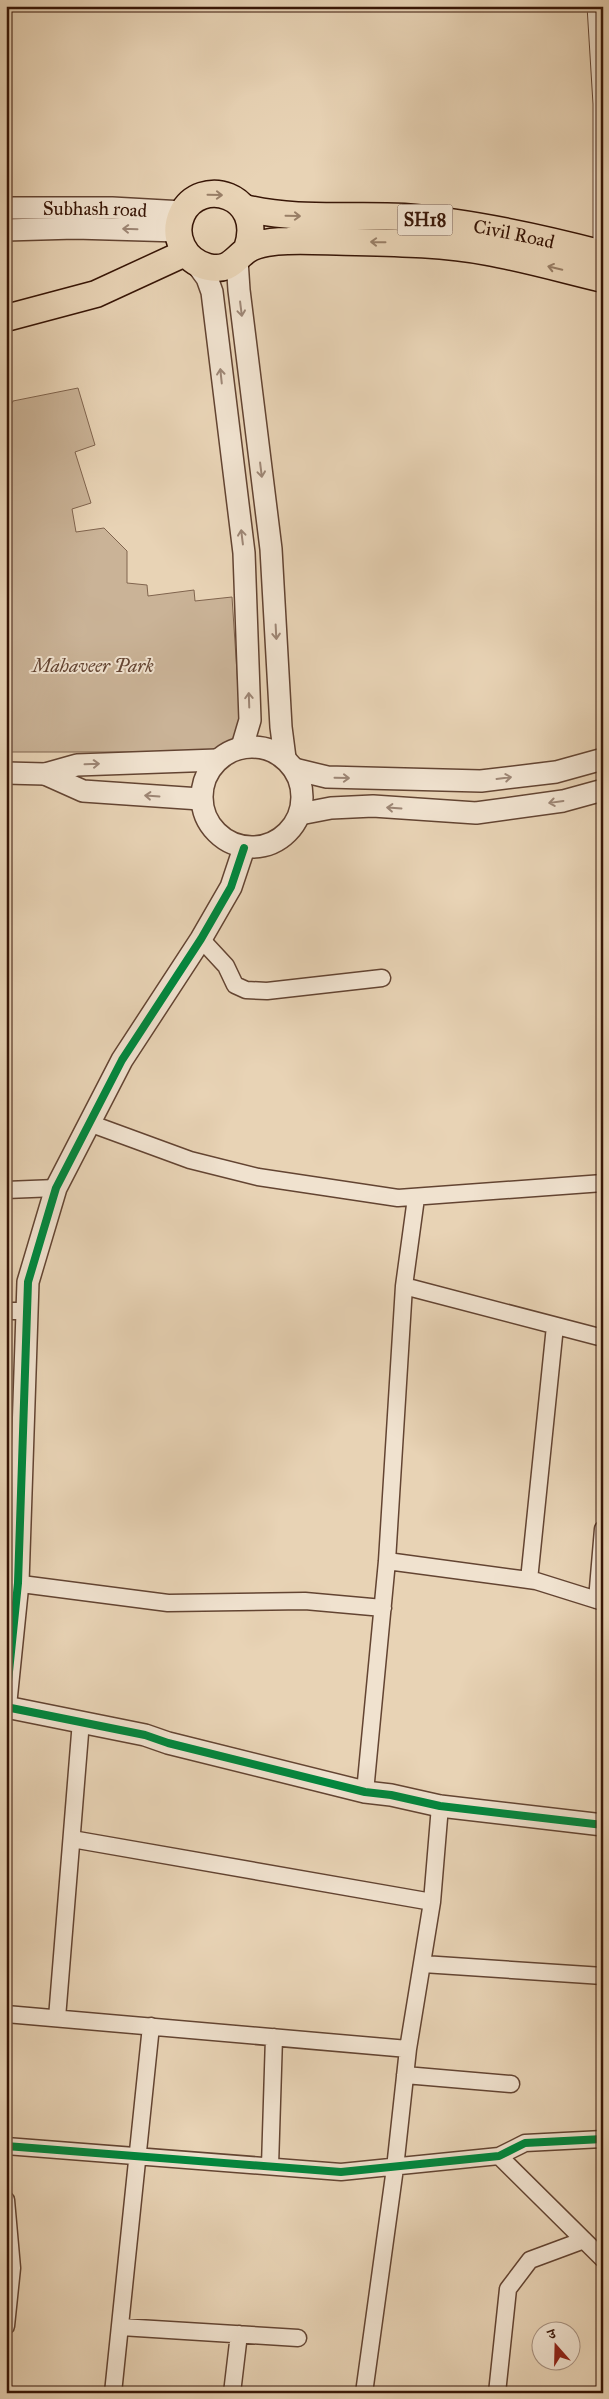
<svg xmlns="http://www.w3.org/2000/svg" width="609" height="2399" font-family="'IM FELL Great Primer','Noto Serif Devanagari',serif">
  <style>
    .green { fill: #cab397; stroke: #80644e }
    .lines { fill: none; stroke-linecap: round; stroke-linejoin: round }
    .service-casing { stroke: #634432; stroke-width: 11 }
    .minor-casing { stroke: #634432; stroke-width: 19 }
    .tertiary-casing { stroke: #634432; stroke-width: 24 }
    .primary-casing { stroke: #371506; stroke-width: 29 }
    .service { stroke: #f0e2cf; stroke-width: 9 }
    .minor { stroke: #f0e2cf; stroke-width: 16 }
    .tertiary { stroke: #f0e2cf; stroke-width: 21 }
    .primary { stroke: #e8d3b5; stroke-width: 26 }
    .cycleway-casing { stroke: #f0e2cf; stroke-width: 11 }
    .cycleway { stroke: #00873e; stroke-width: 8 }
    .oneway { stroke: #987e66 }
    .oneway2 { stroke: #9d8675 }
    .labels { text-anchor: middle; stroke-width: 4; stroke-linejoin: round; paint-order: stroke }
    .shield { fill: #f0e2cf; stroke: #6e5242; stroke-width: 1 }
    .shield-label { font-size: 18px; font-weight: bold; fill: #371506 }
    .street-label { font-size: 19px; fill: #371506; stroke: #f0e2cf }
    .park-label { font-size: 19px; font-style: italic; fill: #634432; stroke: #f0e2cf }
  </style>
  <rect width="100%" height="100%" fill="#e8d3b5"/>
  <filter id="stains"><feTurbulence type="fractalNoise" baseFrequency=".004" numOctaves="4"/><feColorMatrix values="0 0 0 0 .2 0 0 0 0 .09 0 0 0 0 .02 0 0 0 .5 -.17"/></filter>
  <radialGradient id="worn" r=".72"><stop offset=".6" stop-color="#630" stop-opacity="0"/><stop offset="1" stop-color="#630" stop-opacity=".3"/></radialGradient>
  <path class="green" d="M78 388 95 445 75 452 91 503 72 509 76 532 104 528 127 551V583L147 585 148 596 194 590 195 601 232 597 241 734 217 752H6V415L13 401Z"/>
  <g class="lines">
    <defs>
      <path id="service" d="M592 6 598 104V250"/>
      <path id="minor" d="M201 939 226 966 235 985 246 990 267 991 382 978
        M89 1123 190 1160 258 1177 398 1198 603 1183
        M6 1190 56 1188
        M404 1286 603 1338
        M6 1311H26
        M387 1561 536 1581 603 1602
        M529 1580 555 1326
        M6 1582 168 1603 305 1601 383 1608
        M597 1600 603 1529
        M365 1792 387 1561 404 1286 416 1198
        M72 1839 432 1902
        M423 1964 603 1976
        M6 2014 408 2049
        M57 2018 81 1721
        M405 2075 511 2084
        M6 2146 341 2172 499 2156 525 2143 603 2139
        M499 2156 603 2259
        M270 2166 274 2037
        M6 2200 12 2268 6 2326
        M121 2327 298 2338
        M113 2393 151 2026
        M232 2393 239 2334
        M364 2393 395 2168 408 2049 432 1902 440 1806
        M497 2393 508 2289 530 2260 584 2240"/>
      <g id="tertiary">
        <path id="s1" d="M6 208H112L183 212"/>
        <path d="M6 230 75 228 179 231"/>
        <path d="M237 260 239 290 271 549 281 727 285 758"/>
        <path d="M196 263 207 278 212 292 244 553 250 720 242 747"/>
        <circle cx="252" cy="797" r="50"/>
        <path d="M294 769 327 777 481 781 556 772 603 759"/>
        <path d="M6 773 45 774 77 765 217 760"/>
        <path d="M45 774 83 791 200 799"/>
        <path d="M300 814 331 808 373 806 476 813 563 801 603 790"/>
        <path d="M6 1701 18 1583 28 1282 56 1188 122 1060 201 939 231 887 244 848"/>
        <path d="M6 1707 145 1735 168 1743 365 1792 391 1795 440 1806 603 1825"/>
      </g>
      <g id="primary">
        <path id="s2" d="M245 208C297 221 351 214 404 217 471 222 538 237 603 254"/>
        <path d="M247 249C266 194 200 176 182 214 172 236 184 261 208 267 229 272 234 259 247 250 257 243 276 241 288 241 310 240 333 242 356 242 400 243 445 244 488 252 527 259 565 270 603 279"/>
        <path d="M6 318 96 294 185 253"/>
      </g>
    </defs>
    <use href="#service" class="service-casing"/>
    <use href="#minor" class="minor-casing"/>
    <use href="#tertiary" class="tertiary-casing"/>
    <use href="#primary" class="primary-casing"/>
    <use href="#service" class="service"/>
    <use href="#minor" class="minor"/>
    <use href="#tertiary" class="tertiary"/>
    <use href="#primary" class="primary"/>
    <defs>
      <path id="cycleway" d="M6 1701 18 1583 28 1282 56 1188 122 1060 201 939 231 887 244 848
        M6 1707 145 1735 168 1743 365 1792 391 1795 440 1806 603 1825
        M6 2146 341 2172 499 2156 525 2143 603 2139"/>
    </defs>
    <use href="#cycleway" class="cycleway-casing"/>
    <use href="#cycleway" class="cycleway"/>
  </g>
  <defs><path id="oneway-shaft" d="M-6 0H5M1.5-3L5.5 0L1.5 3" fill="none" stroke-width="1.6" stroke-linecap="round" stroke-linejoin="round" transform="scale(1.25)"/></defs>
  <g class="oneway">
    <use href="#oneway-shaft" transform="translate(215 195) rotate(1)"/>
    <use href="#oneway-shaft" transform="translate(293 216) rotate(1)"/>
    <use href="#oneway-shaft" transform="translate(378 242) rotate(-179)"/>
    <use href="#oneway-shaft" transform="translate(555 268) rotate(-167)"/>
  </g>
  <g class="oneway2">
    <use href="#oneway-shaft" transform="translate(130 229) rotate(-178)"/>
    <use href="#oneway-shaft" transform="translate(241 309) rotate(83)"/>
    <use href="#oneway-shaft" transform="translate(221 376) rotate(-96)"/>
    <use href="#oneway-shaft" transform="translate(261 470) rotate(83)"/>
    <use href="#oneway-shaft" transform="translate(242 537) rotate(-97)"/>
    <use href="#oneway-shaft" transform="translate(276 632) rotate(87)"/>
    <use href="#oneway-shaft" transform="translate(249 700) rotate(-92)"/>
    <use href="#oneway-shaft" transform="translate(92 764) rotate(-2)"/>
    <use href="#oneway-shaft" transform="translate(342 778) rotate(1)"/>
    <use href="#oneway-shaft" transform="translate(504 778) rotate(-7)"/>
    <use href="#oneway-shaft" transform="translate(152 796) rotate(-176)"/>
    <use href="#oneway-shaft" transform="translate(556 802) rotate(172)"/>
    <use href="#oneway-shaft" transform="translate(394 808) rotate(-176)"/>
  </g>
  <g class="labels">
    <rect class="shield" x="397.5" y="204.5" width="55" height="31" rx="4"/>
    <g class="shield-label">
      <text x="425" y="226">SH18</text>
    </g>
    <g class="street-label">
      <text dy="7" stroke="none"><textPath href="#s1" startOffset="89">Subhash road</textPath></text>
      <text dy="7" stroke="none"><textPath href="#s2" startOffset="271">Civil Road</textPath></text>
    </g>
    <g class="park-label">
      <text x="93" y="672">Mahaveer Park</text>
    </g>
  </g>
  <rect width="609" height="2399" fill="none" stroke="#e8d3b5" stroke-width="25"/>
  <rect x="8" y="8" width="594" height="2384" fill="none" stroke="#371506" stroke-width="2.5"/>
  <rect x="12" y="12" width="584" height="2374" fill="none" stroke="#371506"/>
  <g transform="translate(556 2346) rotate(340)"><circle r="24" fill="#f0e2cf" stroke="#a6907f"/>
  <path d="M0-4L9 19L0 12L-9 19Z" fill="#8f2418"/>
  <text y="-8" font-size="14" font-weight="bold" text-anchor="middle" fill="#371506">उ</text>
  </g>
  <rect width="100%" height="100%" filter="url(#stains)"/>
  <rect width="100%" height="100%" fill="url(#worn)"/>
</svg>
